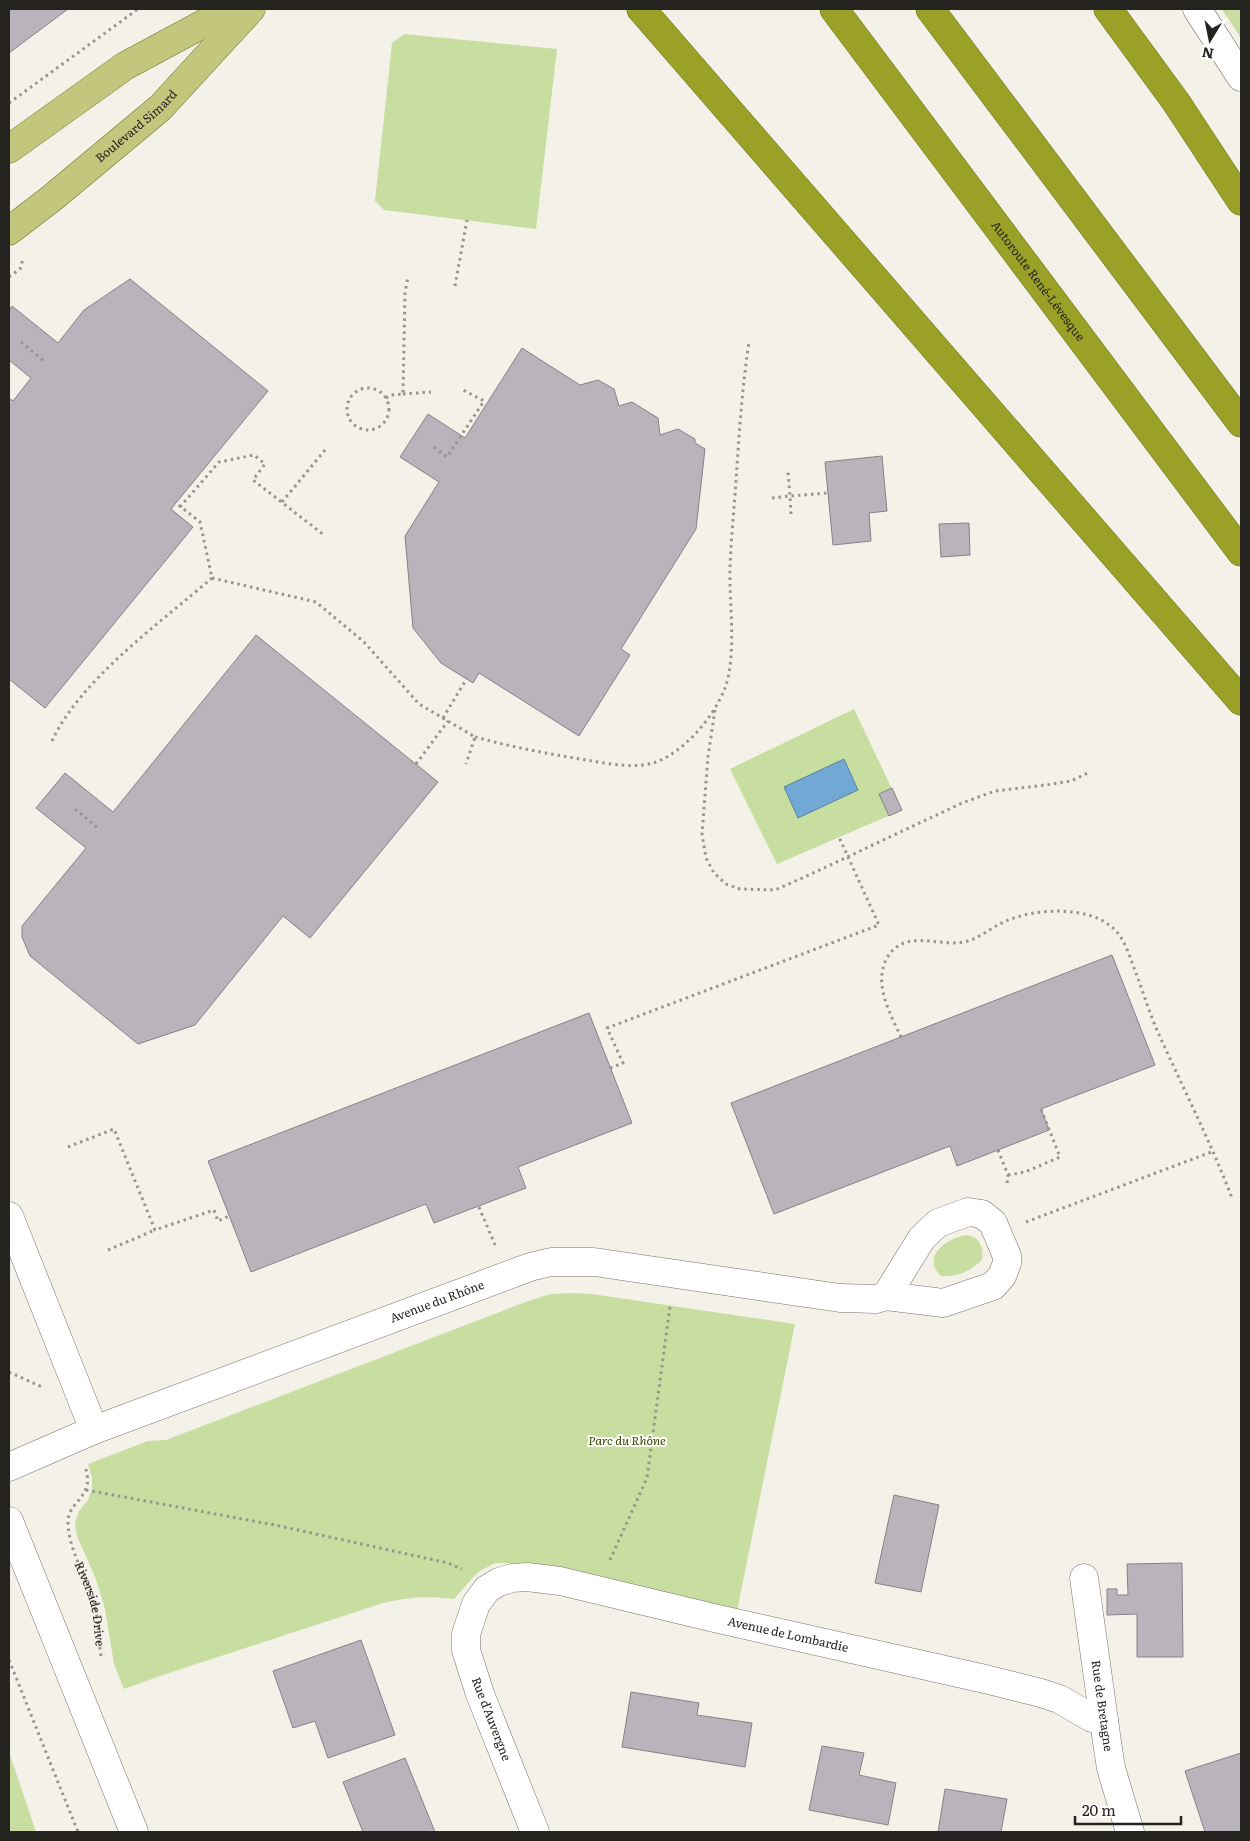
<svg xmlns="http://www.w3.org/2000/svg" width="1250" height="1841" font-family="Literata,serif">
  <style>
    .green { fill: #c8dea1 }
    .water { fill: #71a9d4; stroke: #5a819e }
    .building { fill: #b9b4bb; stroke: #868188 }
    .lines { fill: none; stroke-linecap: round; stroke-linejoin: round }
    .minor-casing { stroke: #76736c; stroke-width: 29 }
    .major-casing { stroke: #717424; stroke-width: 29 }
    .highway-casing { stroke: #717424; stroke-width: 29 }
    .path { stroke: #96948e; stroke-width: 3; stroke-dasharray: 2.5 4; stroke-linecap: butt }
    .minor { stroke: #fff; stroke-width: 28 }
    .major { stroke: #c3c67d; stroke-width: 28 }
    .highway { stroke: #9ba026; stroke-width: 28 }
    .labels { text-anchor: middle; stroke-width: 4; stroke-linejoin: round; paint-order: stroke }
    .street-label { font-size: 12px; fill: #242320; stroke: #fffefc }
    .park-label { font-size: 12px; font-style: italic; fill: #374901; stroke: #fffefc }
  </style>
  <rect width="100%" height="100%" fill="#f4f1e8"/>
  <path class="green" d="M1221 9H1241V38L1223 11Z
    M404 34 557 49 536 229 384 210 375 201 392 43Z
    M854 709 902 810 777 864 730 769Z
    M966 1235C979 1236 984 1247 982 1259 974 1270 955 1278 941 1276 920 1257 948 1238 966 1235Z
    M572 1293 592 1294 795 1324 737 1611 536 1565 513 1563H495L478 1572 454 1599C425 1596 411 1597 383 1603L160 1676 124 1689 114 1664 105 1609 95 1577 77 1536 75 1523 79 1511 88 1500 92 1489V1478L88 1464 148 1441 166 1440 528 1301 551 1294Z
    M9 1752 36 1832H9Z"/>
  <path class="water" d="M844 759 858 790 798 818 784 787Z"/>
  <path class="building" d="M9 9H68L9 53Z
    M130 279 268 391 171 509 193 527 45 708 9 679V398L13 401 31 378 9 360V311L12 306 58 343 84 310Z
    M522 348 580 385 598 380 614 389 619 406 632 402 658 418 660 435 678 429 695 439V443L705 449 696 529 621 649 630 655 579 736 479 673 473 683 441 663 413 628 405 536 439 482 400 457 428 414 465 438Z
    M882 456 887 511 869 513 871 541 833 545 825 462Z
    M969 523 970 555 941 557 939 524Z
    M256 635 438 782 310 938 283 916 195 1025 138 1044 30 956 22 937V926L86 848 36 808 65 773 113 812Z
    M892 788 902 810 889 816 879 794Z
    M1112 955 1155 1065 1041 1109 1049 1130 998 1150 957 1166 950 1146 774 1214 731 1103Z
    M589 1013 632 1123 518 1167 526 1188 434 1223 426 1204 251 1272 208 1161Z
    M894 1495 939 1505 921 1592 875 1583Z
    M1182 1563 1183 1657H1137V1614L1107 1615V1589H1117V1595H1128L1127 1564Z
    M361 1640 395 1735 328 1758 315 1721 293 1728 273 1671Z
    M631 1692 699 1703 697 1715 752 1723 745 1767 622 1747Z
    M822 1746 864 1753 859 1775 896 1783 888 1825 809 1810Z
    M1241 1753V1832H1205L1185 1771Z
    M405 1758 435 1832H363L343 1782Z
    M945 1789 1007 1799 1001 1832H938Z"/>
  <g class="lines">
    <defs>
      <g id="minor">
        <path d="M1197 9 1241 77"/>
        <path d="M9 1216 94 1430"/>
        <path id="s2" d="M9 1467 94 1430 530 1267 551 1262H594L840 1298 876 1299 886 1296 943 1303 993 1286 1002 1276 1007 1263V1256L993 1223 982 1214 968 1212 938 1223 922 1238 886 1296"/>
        <path d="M9 1521 134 1832"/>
        <path id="s3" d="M1084 1578 1107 1742 1111 1768 1130 1832"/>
        <path id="s4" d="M535 1832 480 1694 466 1650V1634L476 1604 487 1589 499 1582 512 1578 527 1577 560 1581 714 1618 985 1679 1041 1693 1059 1699 1092 1718 1104 1721"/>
      </g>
      <g id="major">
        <path d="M9 149 125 66 231 9"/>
        <path id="s5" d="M9 231 52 198 160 108 251 9"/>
      </g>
      <g id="highway">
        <path d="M641 9 1241 701"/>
        <path id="s6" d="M834 9 1241 552"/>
        <path d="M930 9 1241 423"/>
        <path d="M1108 9 1176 102 1241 201"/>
      </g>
    </defs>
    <use href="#minor" class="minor-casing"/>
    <use href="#major" class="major-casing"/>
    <use href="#highway" class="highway-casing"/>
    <g class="path">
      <path d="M9 103 138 9"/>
      <path d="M9 277 20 269 23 259"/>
      <path d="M455 286 467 220"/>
      <path d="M21 342 45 362"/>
      <circle cx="368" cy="409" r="21"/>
      <path d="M403 394 431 392"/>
      <path d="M386 398 391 395 403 394 405 293 408 277"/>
      <path d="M434 447 447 457 484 401 463 390"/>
      <path d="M772 498 790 496 788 472"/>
      <path d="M282 502 325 450"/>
      <path d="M180 507 219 462 254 455 265 464 253 480 324 535"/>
      <path d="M791 514 790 496 828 493"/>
      <path d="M212 578 316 602 364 642 419 704 475 737 466 764"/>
      <path d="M715 710 708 757 702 834 706 858 714 873 726 884 740 889 775 890 809 875 962 803 995 791 1046 785 1071 781 1090 772"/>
      <path d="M443 718 467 678"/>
      <path d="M475 737C512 747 549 754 586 760 604 763 624 767 643 765 677 762 714 718 725 688 737 655 729 603 730 568 731 539 734 510 736 481 739 435 742 388 749 342"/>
      <path d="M52 741C80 680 161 622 212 578L200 522 176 503"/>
      <path d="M416 764 448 721"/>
      <path d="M75 809 100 830"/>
      <path d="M901 1037C890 1013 873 984 887 958 904 928 938 947 964 942 979 939 990 928 1004 922 1033 908 1088 905 1113 928 1124 938 1129 954 1134 968 1143 991 1150 1016 1161 1039 1185 1092 1211 1143 1232 1198"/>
      <path d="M610 1068 623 1063 607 1028 879 925 839 837"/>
      <path d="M68 1147 114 1129 155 1230 214 1210 218 1221 229 1216"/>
      <path d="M998 1150 1008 1175 1007 1184"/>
      <path d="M1008 1175 1025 1172 1060 1157 1041 1109"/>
      <path d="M479 1207 495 1245"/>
      <path d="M1026 1222 1214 1151"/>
      <path d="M108 1250 155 1230"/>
      <path d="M9 1372 42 1387"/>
      <path id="s1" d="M86 1469C87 1475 89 1482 86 1488 81 1503 67 1506 68 1525 70 1552 85 1574 93 1599 99 1618 98 1637 101 1656"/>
      <path d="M86 1490 275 1525 448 1563 462 1569"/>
      <path d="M610 1560 647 1478 670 1306"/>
      <path d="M9 1660 78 1832"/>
    </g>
    <use href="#minor" class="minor"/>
    <use href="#major" class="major"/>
    <use href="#highway" class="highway"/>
  </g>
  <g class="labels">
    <g class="street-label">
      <text dy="4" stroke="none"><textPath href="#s5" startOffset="165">Boulevard Simard</textPath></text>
      <text dy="4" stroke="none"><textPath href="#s6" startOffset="340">Autoroute René-Lévesque</textPath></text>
      <text dy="4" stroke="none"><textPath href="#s2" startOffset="459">Avenue du Rhône</textPath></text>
      <text dy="4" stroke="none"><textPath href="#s1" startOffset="144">Riverside Drive</textPath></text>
      <text dy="4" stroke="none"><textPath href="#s4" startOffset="571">Avenue de Lombardie</textPath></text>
      <text dy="4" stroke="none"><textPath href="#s3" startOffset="129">Rue de Bretagne</textPath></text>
      <text transform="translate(491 1719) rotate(69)" y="4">Rue d'Auvergne</text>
    </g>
    <g class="park-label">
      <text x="627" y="1445">Parc du Rhône</text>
    </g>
  </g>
  <rect width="1250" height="1841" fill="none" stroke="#242320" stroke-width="20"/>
  <g transform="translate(1210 40) rotate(190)" stroke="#fffefc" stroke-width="4" paint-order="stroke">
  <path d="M0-4L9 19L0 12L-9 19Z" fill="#242320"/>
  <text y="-8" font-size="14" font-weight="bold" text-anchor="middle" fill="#242320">N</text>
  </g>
  <path d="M1075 1816v8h106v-8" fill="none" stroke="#242320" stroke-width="2.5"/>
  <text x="1082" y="1816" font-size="15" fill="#242320" stroke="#fffefc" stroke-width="4" paint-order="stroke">20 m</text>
</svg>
